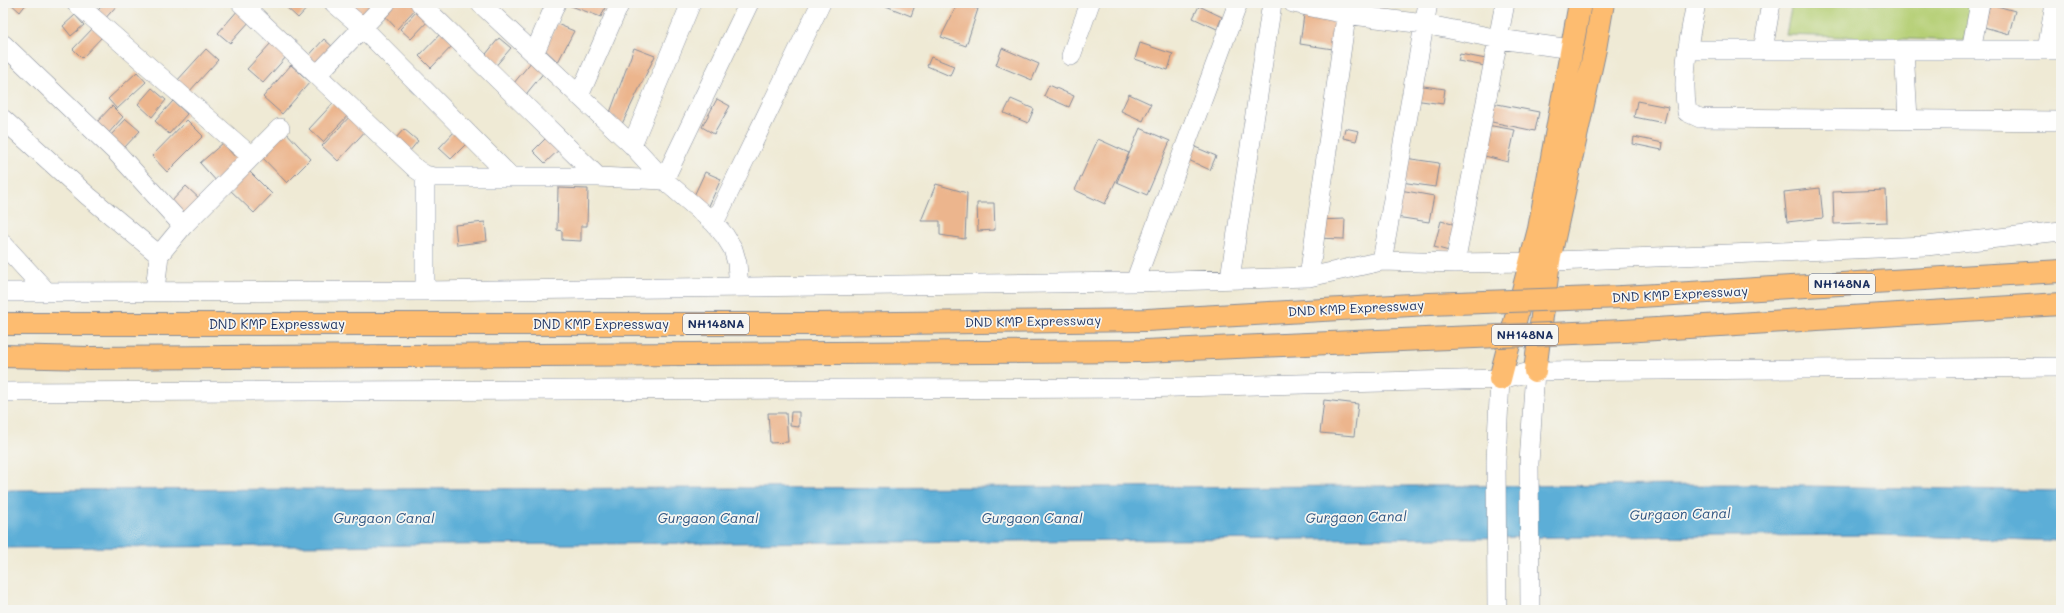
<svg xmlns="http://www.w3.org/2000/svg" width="2064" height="613" font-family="Mali,sans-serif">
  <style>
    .green { fill: #b5cf75; stroke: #687f6a }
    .water { fill: #5caed7; stroke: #3c6e9a }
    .building { fill: #ecb58d }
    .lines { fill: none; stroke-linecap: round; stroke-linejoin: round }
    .minor-casing { stroke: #858c9a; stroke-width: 20 }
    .major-casing { stroke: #858c9a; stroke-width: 24 }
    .highway-casing { stroke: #858c9a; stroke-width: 24 }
    .minor { stroke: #fff; stroke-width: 19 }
    .major { stroke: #fdbc6f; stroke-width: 22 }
    .highway { stroke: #fdbc6f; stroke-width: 22 }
    .highway-bridge-casing { stroke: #858c9a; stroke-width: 24; stroke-linecap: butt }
    .highway-bridge { stroke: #fdbc6f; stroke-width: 22 }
    .labels { text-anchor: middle; stroke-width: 3.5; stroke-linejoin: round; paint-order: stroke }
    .shield { fill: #f6f6f2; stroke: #5d6b8a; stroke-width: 1 }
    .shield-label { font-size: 12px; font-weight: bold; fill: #1b2f5e }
    .street-label { font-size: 13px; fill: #1b2f5e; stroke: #f6f6f2 }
    .water-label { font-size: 14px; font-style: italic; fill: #2e5582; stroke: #f6f6f2 }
  </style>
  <rect width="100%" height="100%" fill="#f6f6f2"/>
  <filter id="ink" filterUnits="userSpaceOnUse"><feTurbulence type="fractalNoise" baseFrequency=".025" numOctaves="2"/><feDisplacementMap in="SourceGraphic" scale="8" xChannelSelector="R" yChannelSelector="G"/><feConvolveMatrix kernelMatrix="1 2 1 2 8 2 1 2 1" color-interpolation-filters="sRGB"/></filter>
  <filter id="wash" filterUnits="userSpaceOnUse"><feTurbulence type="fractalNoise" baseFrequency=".012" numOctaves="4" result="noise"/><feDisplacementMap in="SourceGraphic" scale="16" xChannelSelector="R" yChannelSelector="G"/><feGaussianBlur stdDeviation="0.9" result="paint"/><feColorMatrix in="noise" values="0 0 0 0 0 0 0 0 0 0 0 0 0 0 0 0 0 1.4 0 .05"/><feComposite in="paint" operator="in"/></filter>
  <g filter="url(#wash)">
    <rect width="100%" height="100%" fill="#efead5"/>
    <path class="green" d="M1792 3H1972L1964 41 1786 35Z"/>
    <path class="water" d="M1758 485 2061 491V541L1878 535 3 548V490Z"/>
    <g id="blocks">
      <path class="building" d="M10 3H27L20 12Z
        M104 3H119L103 21 95 14Z
        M286 3H312L298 18 284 5Z
        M346 3H369L373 6 362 18Z
        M389 3H415L418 6 397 29 381 12Z
        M563 3H607L601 17Z
        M888 3H910L915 5 911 16 886 6Z
        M958 3 978 9 966 46 941 37Z
        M1351 3H1383L1382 12 1351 9Z
        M1990 4 2015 11 2009 34 1984 27Z
        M1199 6 1222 17 1217 29 1193 18Z
        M239 9 251 20 230 43 218 33Z
        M419 9 430 19 411 39 400 29Z
        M75 15 84 25 71 36 63 26Z
        M1304 15 1337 20 1333 49 1300 44Z
        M557 24 574 31 558 62 544 49Z
        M94 27 103 36 82 58 73 49Z
        M443 31 455 43 431 68 419 56Z
        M499 38 511 48 493 69 482 59Z
        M324 39 335 49 316 67 306 59Z
        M272 42 287 56 263 83 247 69Z
        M1140 43 1173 54 1168 70 1135 59Z
        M634 48 655 56 622 124 608 118Z
        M1002 48 1039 64 1032 80 996 65Z
        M206 49 218 60 188 93 176 82Z
        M1460 54 1486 59 1485 66 1458 61Z
        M931 57 954 66 950 76 927 66Z
        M532 61 545 71 522 99 509 89Z
        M291 65 310 82 282 114 263 97Z
        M137 72 146 82 117 109 108 99Z
        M1049 85 1074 96 1069 107 1044 96Z
        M1416 85 1445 89 1443 104 1414 100Z
        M152 88 166 100 152 117 138 104Z
        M1129 94 1151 104 1143 121 1121 111Z
        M717 99 730 106 714 134 702 127Z
        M1011 99 1034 109 1028 123 1004 113Z
        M336 100 350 113 323 142 309 129Z
        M173 101 187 114 169 134 155 121Z
        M1637 101 1668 107 1664 123 1634 117Z
        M1492 103 1539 112 1535 131 1487 121Z
        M112 106 123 117 107 135 95 124Z
        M353 113 368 128 338 161 322 146Z
        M126 119 140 131 123 149 110 136Z
        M187 120 203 136 167 172 152 156Z
        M1487 125 1515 130 1508 162 1481 155Z
        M1140 128 1170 141 1147 195 1117 182Z
        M1345 128 1359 131 1356 141 1343 138Z
        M404 129 418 141 409 152 395 139Z
        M284 130 311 159 287 183 259 154Z
        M456 130 468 142 451 159 439 148Z
        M551 133 563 146 545 163 533 151Z
        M1634 137 1663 143 1662 150 1633 144Z
        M1098 139 1129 153 1105 204 1075 190Z
        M223 143 241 164 219 184 200 163Z
        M1188 144 1216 156 1210 170 1182 157Z
        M1405 158 1439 163 1435 187 1401 182Z
        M246 168 272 194 254 213 227 187Z
        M705 172 721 179 708 208 692 200Z
        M936 184 967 193 965 239 940 235V221H921Z
        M186 186 202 201 186 219 169 204Z
        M558 188 588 189 587 226H581V241L562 240V231L557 230Z
        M1820 188 1823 218 1787 222 1784 192Z
        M1400 190 1434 196 1429 222 1396 217Z
        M1886 190 1887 222 1834 224 1833 192Z
        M977 203H994L995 230 978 231Z
        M1345 219 1344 239 1314 238 1317 220Z
        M1441 221 1456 225 1449 251 1434 247Z
        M485 222 487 241 457 245 455 225Z
        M1324 400 1358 404 1354 436 1320 433Z
        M791 412H799V427L790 426Z
        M768 413H786L788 442 770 443Z"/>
    </g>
  </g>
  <g filter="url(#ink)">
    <use href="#blocks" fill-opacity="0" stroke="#858c9a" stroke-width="1"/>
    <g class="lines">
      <defs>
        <path id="minor" d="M76 3 251 156
          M241 3 416 169 425 175 435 177H598L664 180 749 3
          M334 3 362 27 510 176
          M420 3 598 177
          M480 3 632 145 664 180 714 223 725 236 733 249 737 263 739 287
          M1293 3 1345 14 1424 24 1499 39 1571 49
          M1696 3C1689 39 1681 76 1687 112L1700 118 2061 121
          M3 44 117 153 183 226
          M1687 50H2061
          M1763 50 1771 3
          M1971 50 1980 3
          M2047 50 2055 3
          M1904 51 1908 118
          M534 54 556 3
          M1071 56 1090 3
          M317 75 386 3
          M579 96 620 3
          M3 119 88 196 159 255
          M632 145 691 3
          M714 223 821 3
          M3 244 47 292
          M1382 261 1428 3
          M1455 263 1505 3
          M1309 277 1348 3
          M1230 278 1272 3
          M1135 282 1238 3
          M155 290 159 255 183 226 280 128
          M425 291V175
          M3 292 425 291 1135 282 1309 277 1382 261 1455 263 1531 262 1926 246 2061 231
          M3 392 1140 388 1500 379 1535 371 2061 367
          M1497 610 1496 461 1500 379
          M1530 610 1529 463 1535 371"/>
        <path id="major" d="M1535 371 1549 261 1595 49 1603 3
          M1500 379 1539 229 1580 3"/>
        <path id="highway" d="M1623 297 2061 271
          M3 324H813L1147 320 1429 304
          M1624 331 2061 304
          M3 356 89 358 1144 351 1425 339"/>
      </defs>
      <use href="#minor" class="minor-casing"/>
      <use href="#major" class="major-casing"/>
      <use href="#highway" class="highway-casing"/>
      <use href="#minor" class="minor"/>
      <use href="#major" class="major"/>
      <use href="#highway" class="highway"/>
      <defs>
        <path id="highway-bridge" d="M1429 304 1623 297
          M1425 339 1624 331"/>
      </defs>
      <use href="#highway-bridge" class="highway-bridge-casing"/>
      <use href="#highway-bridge" class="highway-bridge"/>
    </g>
  </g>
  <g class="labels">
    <g class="shield">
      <rect x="1809" y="274" width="66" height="20" rx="3"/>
      <rect x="683" y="314" width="66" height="20" rx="3"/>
      <rect x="1492" y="325" width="66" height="20" rx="3"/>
    </g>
    <g class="shield-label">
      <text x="1842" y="288">NH148NA</text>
      <text x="716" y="328">NH148NA</text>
      <text x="1525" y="339">NH148NA</text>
    </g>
    <g class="street-label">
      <text transform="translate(1680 294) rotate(-3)" y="5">DND KMP Expressway</text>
      <text transform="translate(1356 308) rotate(-3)" y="5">DND KMP Expressway</text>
      <text transform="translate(1033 321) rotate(-1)" y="5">DND KMP Expressway</text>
      <text x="277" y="329">DND KMP Expressway</text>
      <text x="601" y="329">DND KMP Expressway</text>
    </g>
    <g class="water-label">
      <text transform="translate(1680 514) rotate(-1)" y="5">Gurgaon Canal</text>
      <text transform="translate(1356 517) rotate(-1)" y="5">Gurgaon Canal</text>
      <text x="384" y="523">Gurgaon Canal</text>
      <text x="708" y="523">Gurgaon Canal</text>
      <text x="1032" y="523">Gurgaon Canal</text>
    </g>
  </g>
  <rect width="2064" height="613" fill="none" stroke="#f6f6f2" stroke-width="16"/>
</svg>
